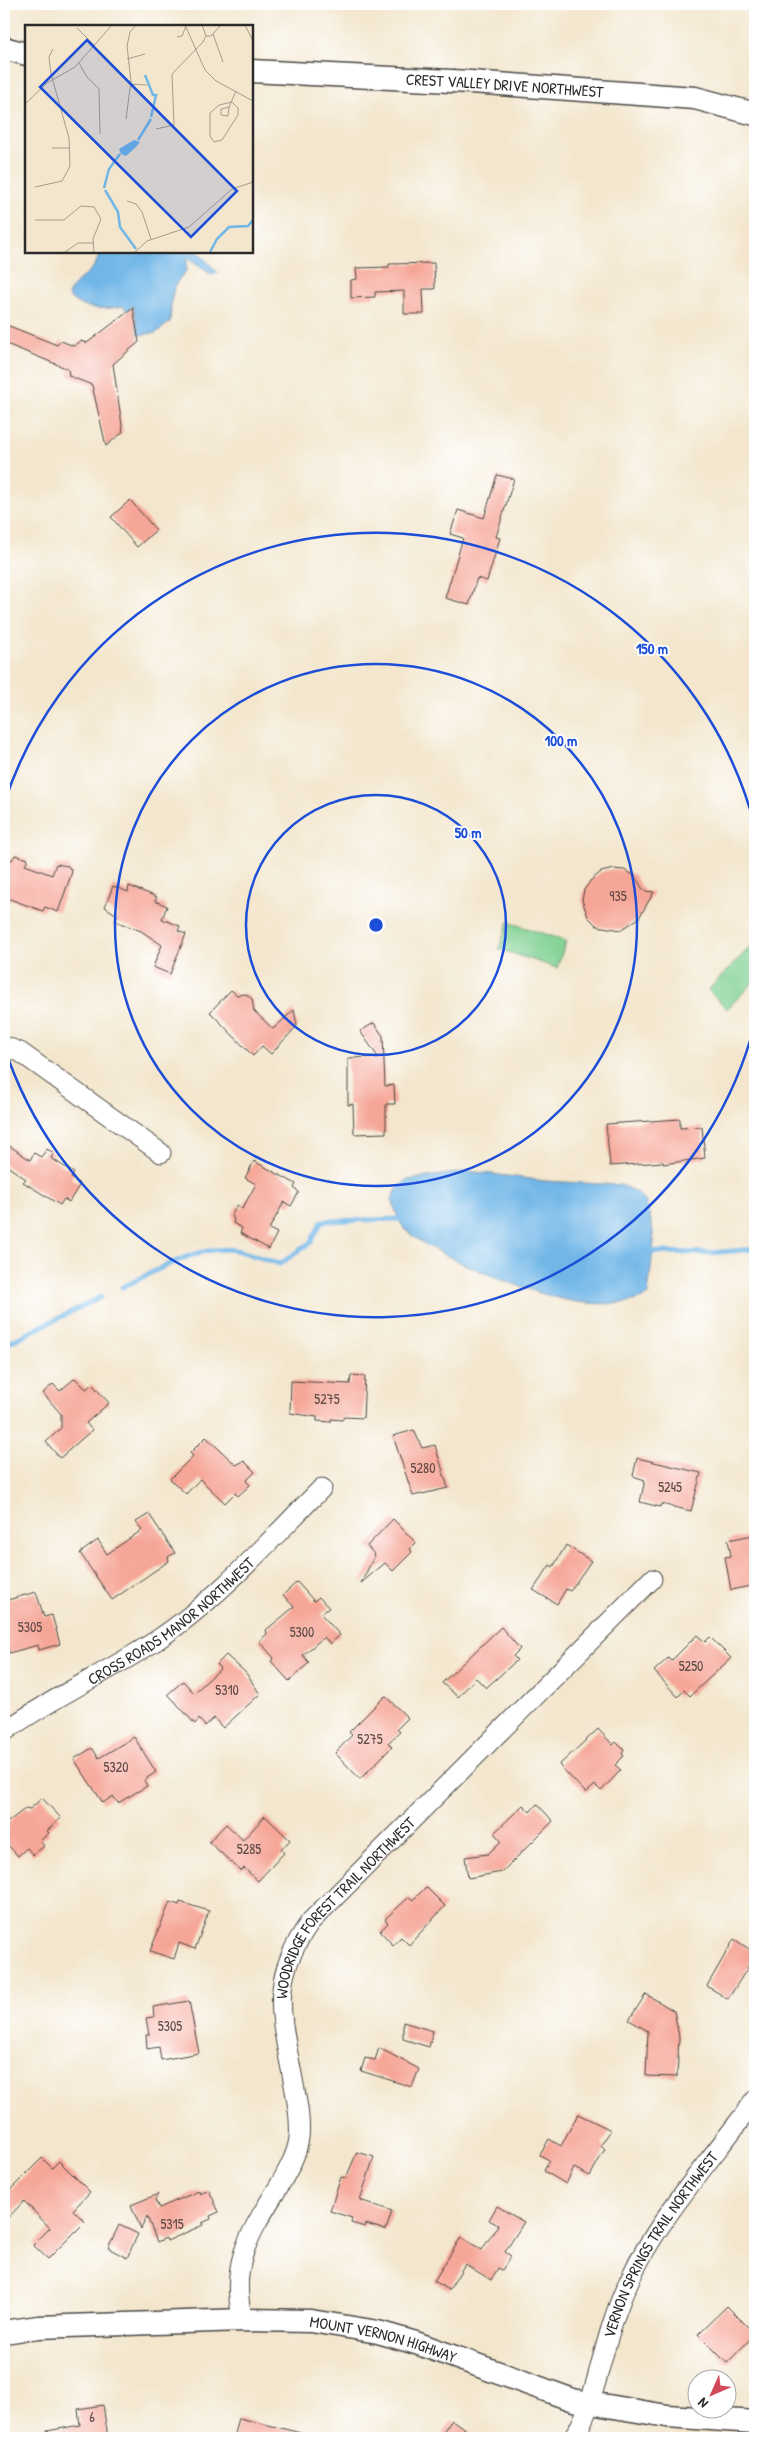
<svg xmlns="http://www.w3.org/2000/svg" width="759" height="2442" font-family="'Patrick Hand',sans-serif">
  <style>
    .green { fill: #7fd092; stroke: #557e5e }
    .water { fill: #70b6e7; stroke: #4e7089 }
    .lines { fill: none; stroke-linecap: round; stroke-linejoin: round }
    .stream { stroke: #70b6e7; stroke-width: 5 }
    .building { fill: #f6a697 }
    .minor-casing { stroke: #494743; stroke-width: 21 }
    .tertiary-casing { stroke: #494743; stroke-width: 25 }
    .minor { stroke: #fff; stroke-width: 19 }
    .tertiary { stroke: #fff; stroke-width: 22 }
    .ring { fill: none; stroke: #1d4ed8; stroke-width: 2.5 }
    .labels { text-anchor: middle; stroke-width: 4; stroke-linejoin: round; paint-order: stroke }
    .number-label { font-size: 14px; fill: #5e4a46 }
    .street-label { font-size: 16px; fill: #2b2b2b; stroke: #fff }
    .inset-river { fill: none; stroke: #70b6e7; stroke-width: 2.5 }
    .inset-road { fill: none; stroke: #a39b8c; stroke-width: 1 }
    .view { fill: #1d4ed8; fill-opacity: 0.15; stroke: #1d4ed8; stroke-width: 2.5 }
    .inset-edge { fill: none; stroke: #2b2b2b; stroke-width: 2.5 }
    .centre { fill: #1d4ed8; stroke: #fff; stroke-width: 2.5 }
    .ring-label { font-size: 15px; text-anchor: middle; font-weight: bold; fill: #1d4ed8; stroke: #fff; stroke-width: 4; stroke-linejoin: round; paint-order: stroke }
  </style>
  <rect width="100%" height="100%" fill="#fff"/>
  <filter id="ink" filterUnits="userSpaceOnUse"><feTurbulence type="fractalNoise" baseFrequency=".02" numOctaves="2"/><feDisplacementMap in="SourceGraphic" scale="10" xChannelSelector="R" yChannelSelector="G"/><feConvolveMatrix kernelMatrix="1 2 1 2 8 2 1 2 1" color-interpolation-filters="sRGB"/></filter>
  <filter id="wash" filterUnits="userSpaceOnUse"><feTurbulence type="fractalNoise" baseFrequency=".0096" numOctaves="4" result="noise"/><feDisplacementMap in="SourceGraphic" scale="20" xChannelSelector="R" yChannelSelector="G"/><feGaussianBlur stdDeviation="1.12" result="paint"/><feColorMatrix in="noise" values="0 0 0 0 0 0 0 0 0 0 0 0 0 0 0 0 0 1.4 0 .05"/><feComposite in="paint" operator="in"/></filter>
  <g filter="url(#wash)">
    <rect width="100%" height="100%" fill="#f3e6cd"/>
    <path class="green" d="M508 922 566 941 557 968 499 949Z
      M751 946 755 950V981L727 1009 708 990Z"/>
    <path class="water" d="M100 251H197L218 273 212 275 187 258 186 271C169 288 172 301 170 322L156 333 139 335 133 306 127 311 123 306C106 310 79 311 68 295 75 276 96 275 100 251Z
      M469 1171 545 1181 621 1185 636 1192 645 1201 652 1224 654 1242 648 1295C629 1307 584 1305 562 1299 526 1291 431 1255 406 1230 398 1222 395 1209 392 1199L397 1189 407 1180Z"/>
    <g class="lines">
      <path class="stream" d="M652 1252 710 1253 755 1249
        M122 1287C156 1272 197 1244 235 1250 250 1253 265 1260 280 1264L311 1242 322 1221 399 1219
        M4 1345 101 1297"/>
    </g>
    <g id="blocks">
      <path class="building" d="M434 263 435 289H423L424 314H404V291L375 292V297L351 298V280L357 279 356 268 389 267V264Z
        M133 308 139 342 113 364 123 432 106 446 92 385 69 376 68 369 4 343V324L57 345 61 341 74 346 81 341 87 343Z
        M497 475 514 479 496 537 500 538 487 581 477 578 469 605 445 598 463 538 450 534 458 510 484 518Z
        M130 500 156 530 137 547 111 517Z
        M15 855 28 859 25 865 52 875 56 864 68 866 72 872 58 912 45 907 43 911 4 897V857L12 860Z
        M614 869 624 870 634 875 644 891 654 892 639 918 621 930 597 926 588 917 582 900 584 890 591 880 601 872Z
        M113 886 128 892 129 886 157 897 155 901 167 906 162 919 180 926 178 931 186 934 170 974 153 967 162 945 141 931 115 921 117 915 105 907Z
        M231 990 237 995 246 994 252 999 254 1011 273 1029 294 1010 297 1026 271 1054 262 1046 253 1056 210 1012Z
        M374 1023 383 1036 385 1086 394 1085 395 1104H386V1133L354 1134 353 1104 348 1105V1058L378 1057 360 1031Z
        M680 1119V1128L702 1127 705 1158 663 1164V1162L610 1166 606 1124Z
        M4 1142 30 1160 34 1153 41 1157 47 1149 54 1153 51 1158 74 1173 71 1178 80 1184 69 1202 64 1199 60 1205 23 1182 26 1179 4 1164Z
        M254 1161 296 1184 294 1188 299 1192 291 1206 284 1202 269 1229 277 1233 269 1249 240 1233 242 1228 233 1223 234 1220 232 1215 237 1205 242 1209 256 1184 245 1178Z
        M351 1375 365 1376 363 1418 344 1417 342 1420 331 1419V1422L317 1421V1417L290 1413 291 1381 350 1384Z
        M75 1378 86 1389 92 1384 109 1403 86 1423 92 1430 60 1458 46 1442 61 1428V1414L43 1393 53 1384 60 1391Z
        M414 1430 422 1448 435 1445 448 1488 413 1496 393 1436Z
        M206 1437 236 1465 244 1461 255 1472 246 1481 250 1485 238 1496 235 1493 225 1503 200 1479 186 1494 170 1479 193 1456 190 1453Z
        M637 1458 701 1473 691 1511 661 1504 660 1507 640 1502 645 1480 633 1476Z
        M149 1514 175 1553 168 1557 169 1561 112 1600 80 1553 98 1540 107 1554 142 1530 136 1522Z
        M393 1519 416 1543 410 1549 412 1552 393 1571 385 1563 361 1583 375 1555 367 1546Z
        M753 1535 755 1585 731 1590 725 1557 731 1556 728 1540Z
        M566 1545 591 1561 570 1591 566 1589 557 1604 533 1590 550 1565 553 1567Z
        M297 1582 314 1601 319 1597 329 1608 321 1614 340 1635 330 1644 324 1637 303 1655 309 1663 289 1681 271 1661 274 1658 259 1641 267 1634 266 1630 294 1607 283 1595Z
        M36 1592 44 1617 52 1615 60 1644 39 1650 38 1645 9 1653 7 1645H4V1601Z
        M501 1627 520 1649 513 1656 517 1660 486 1688 476 1678 458 1697 442 1683Z
        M697 1635 705 1642 710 1637 731 1658 690 1696 684 1690 678 1697 654 1671 668 1658 671 1661Z
        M226 1655 246 1673 260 1694 223 1728 214 1718 205 1726 199 1719 195 1724 168 1694 183 1681 194 1693 220 1669 217 1664Z
        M385 1696 408 1718 397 1729 400 1732 388 1743 392 1747 360 1779 335 1753 352 1735 349 1732Z
        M598 1729 613 1745 616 1742 624 1750 622 1754 624 1756 615 1765 621 1770 601 1791 595 1785 586 1793 559 1765Z
        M134 1737 156 1772 144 1780 147 1786 118 1803 113 1796 103 1803 74 1759 92 1748 99 1758Z
        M42 1798 61 1818 47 1831 49 1833 40 1841 44 1846 33 1855 27 1848 18 1856 4 1841V1825L26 1808 30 1809Z
        M537 1804 553 1821 502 1872 468 1878 465 1857 488 1854 501 1841 494 1833 523 1805 530 1812Z
        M265 1816 290 1840 281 1850 284 1853 258 1881 244 1868 241 1871 209 1842 226 1824 243 1840Z
        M426 1887 445 1906 409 1945 401 1937 393 1945 380 1931 388 1923 385 1919 409 1897 413 1900Z
        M170 1902 179 1905 180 1902 209 1911 195 1949 179 1943 174 1959 150 1951Z
        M734 1939 755 1953V1956L728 1999 707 1986Z
        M646 1994 674 2011 679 2037 677 2077 646 2076 648 2031 629 2020Z
        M189 2001 199 2053 161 2060 159 2047 147 2049 146 2035H149L146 2018 154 2017 153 2007Z
        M403 2022 433 2031 429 2047 403 2039Z
        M379 2048 419 2069 412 2087 361 2071 365 2058 375 2060Z
        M578 2114 611 2130 601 2145 605 2149 590 2176 574 2168 566 2184 544 2171 549 2160 540 2155 549 2139 561 2146Z
        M357 2152 374 2157 360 2200 392 2211 386 2230 366 2224 365 2227 351 2223 352 2218 330 2211 341 2177 346 2178Z
        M42 2158 52 2168 59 2161 90 2192 73 2210 85 2222 48 2259 33 2245 50 2228 24 2201 4 2222V2196Z
        M209 2190 219 2212 210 2216 211 2219 202 2223 203 2225 167 2241 166 2238 157 2242 147 2216 141 2229 131 2205 158 2194 155 2200 159 2208 199 2191 200 2194Z
        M497 2206 524 2222 505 2252 511 2256 502 2270 498 2268 491 2280 465 2264 449 2290 434 2281 461 2237 482 2250 498 2225 489 2220Z
        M119 2225 138 2234 127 2258 108 2248Z
        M727 2306 755 2334 727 2363 698 2334Z
        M103 2405 108 2438H47V2431L80 2425 78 2409Z
        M239 2418 301 2433 300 2438H234Z
        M452 2420 478 2438H439Z"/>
    </g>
  </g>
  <g filter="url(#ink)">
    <use href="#blocks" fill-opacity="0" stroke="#494743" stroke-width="1"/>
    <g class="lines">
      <defs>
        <g id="minor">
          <path d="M4 1046 20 1052 161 1153"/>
          <path id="s1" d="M4 1732C52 1697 107 1673 157 1640 217 1600 271 1539 322 1488"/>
          <path id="s2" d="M243 2320C228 2264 251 2232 279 2186 287 2172 297 2155 299 2138 301 2120 297 2102 294 2085 282 2018 267 1983 310 1922L652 1579"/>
          <path id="s3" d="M573 2438C585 2421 591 2399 597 2378 606 2345 614 2312 629 2281 658 2217 714 2157 755 2100"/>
        </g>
        <g id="tertiary">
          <path d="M4 48 26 54"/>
          <path id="s4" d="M251 71 471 82 695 98 755 114"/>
          <path id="s5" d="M4 2332 38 2327 243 2320 311 2321 378 2332 416 2343 573 2400 667 2416 755 2422"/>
        </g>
      </defs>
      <use href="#minor" class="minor-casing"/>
      <use href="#tertiary" class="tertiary-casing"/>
      <use href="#minor" class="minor"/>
      <use href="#tertiary" class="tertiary"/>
    </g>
  </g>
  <g class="ring">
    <circle cx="376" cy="925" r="130"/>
    <circle cx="376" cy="925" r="261"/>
    <path d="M755 1023A391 391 0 0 1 4 1046M4 804A391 391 0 0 1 755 827"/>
  </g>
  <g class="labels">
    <g class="number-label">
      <text x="618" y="901">935</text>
      <text x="327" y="1404">5275</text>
      <text x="423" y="1473">5280</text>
      <text x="670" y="1492">5245</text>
      <text x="30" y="1632">5305</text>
      <text x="302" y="1637">5300</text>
      <text x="691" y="1671">5250</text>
      <text x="227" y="1695">5310</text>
      <text x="370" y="1744">5275</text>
      <text x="116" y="1772">5320</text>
      <text x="249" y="1854">5285</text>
      <text x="170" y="2031">5305</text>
      <text x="172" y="2229">5315</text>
      <text x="92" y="2422">6</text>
    </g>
    <g class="street-label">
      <text dy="6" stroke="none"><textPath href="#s4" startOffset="254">CREST VALLEY DRIVE NORTHWEST</textPath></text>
      <text dy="6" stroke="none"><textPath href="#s1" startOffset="201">CROSS ROADS MANOR NORTHWEST</textPath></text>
      <text dy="6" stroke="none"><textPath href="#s2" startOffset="451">WOODRIDGE FOREST TRAIL NORTHWEST</textPath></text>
      <text dy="6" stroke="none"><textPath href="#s3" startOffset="214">VERNON SPRINGS TRAIL NORTHWEST</textPath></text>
      <text dy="6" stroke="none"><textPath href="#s5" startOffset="382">MOUNT VERNON HIGHWAY</textPath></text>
    </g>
  </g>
  <g transform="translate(25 25)">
    <rect width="228" height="228" fill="#f3e6cd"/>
    <path d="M109 115 115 117 111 122 101 131 96 129 94 124Z" fill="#70b6e7"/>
    <path class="inset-river" d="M120 50 128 70H131L126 92M113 115 126 94M79 163 84 144 95 129M80 165 93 187 95 202 111 224M185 227 192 214 204 202 223 201 228 195"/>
    <path class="inset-road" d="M160 0 180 45 191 56 228 76M220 0 228 16M52 3 70 21M188 9 198 37M181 11H186L196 0M152 12 157 11 161 1M102 34 120 29M54 38 62 52 74 64 75 109M105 59 122 60M207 77 213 83V90L197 115 189 117 185 111V88L194 80ZM0 79 22 58 50 42 87 0M204 82 203 91 196 90V84L204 82 211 66M101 94 106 56 102 21 105 7 111 0M131 104 149 100 147 49 178 17 181 11 177 0M27 123H45M10 162 37 156 45 141 44 113 26 49 24 32 28 24M102 176 111 179 117 187 126 214M10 195H39L56 181 69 182 76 194 68 214 69 227M40 227 53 218H68M110 227 122 216 164 202 207 164 228 157"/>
    <path class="view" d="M62 15 212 166 166 212 15 62Z"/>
    <rect width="228" height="228" class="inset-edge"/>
  </g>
  <circle cx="376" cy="925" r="8" class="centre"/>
  <g class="ring-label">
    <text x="652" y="654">150 m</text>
    <text x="561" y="746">100 m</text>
    <text x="468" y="838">50 m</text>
  </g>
  <rect width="759" height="2442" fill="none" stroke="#fff" stroke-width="20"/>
  <g transform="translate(712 2394) rotate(225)"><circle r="24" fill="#ffffff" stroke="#aaaaaa"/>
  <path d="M0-4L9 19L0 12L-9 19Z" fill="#d1495b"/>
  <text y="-8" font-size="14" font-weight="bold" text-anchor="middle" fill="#2b2b2b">N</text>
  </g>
</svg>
